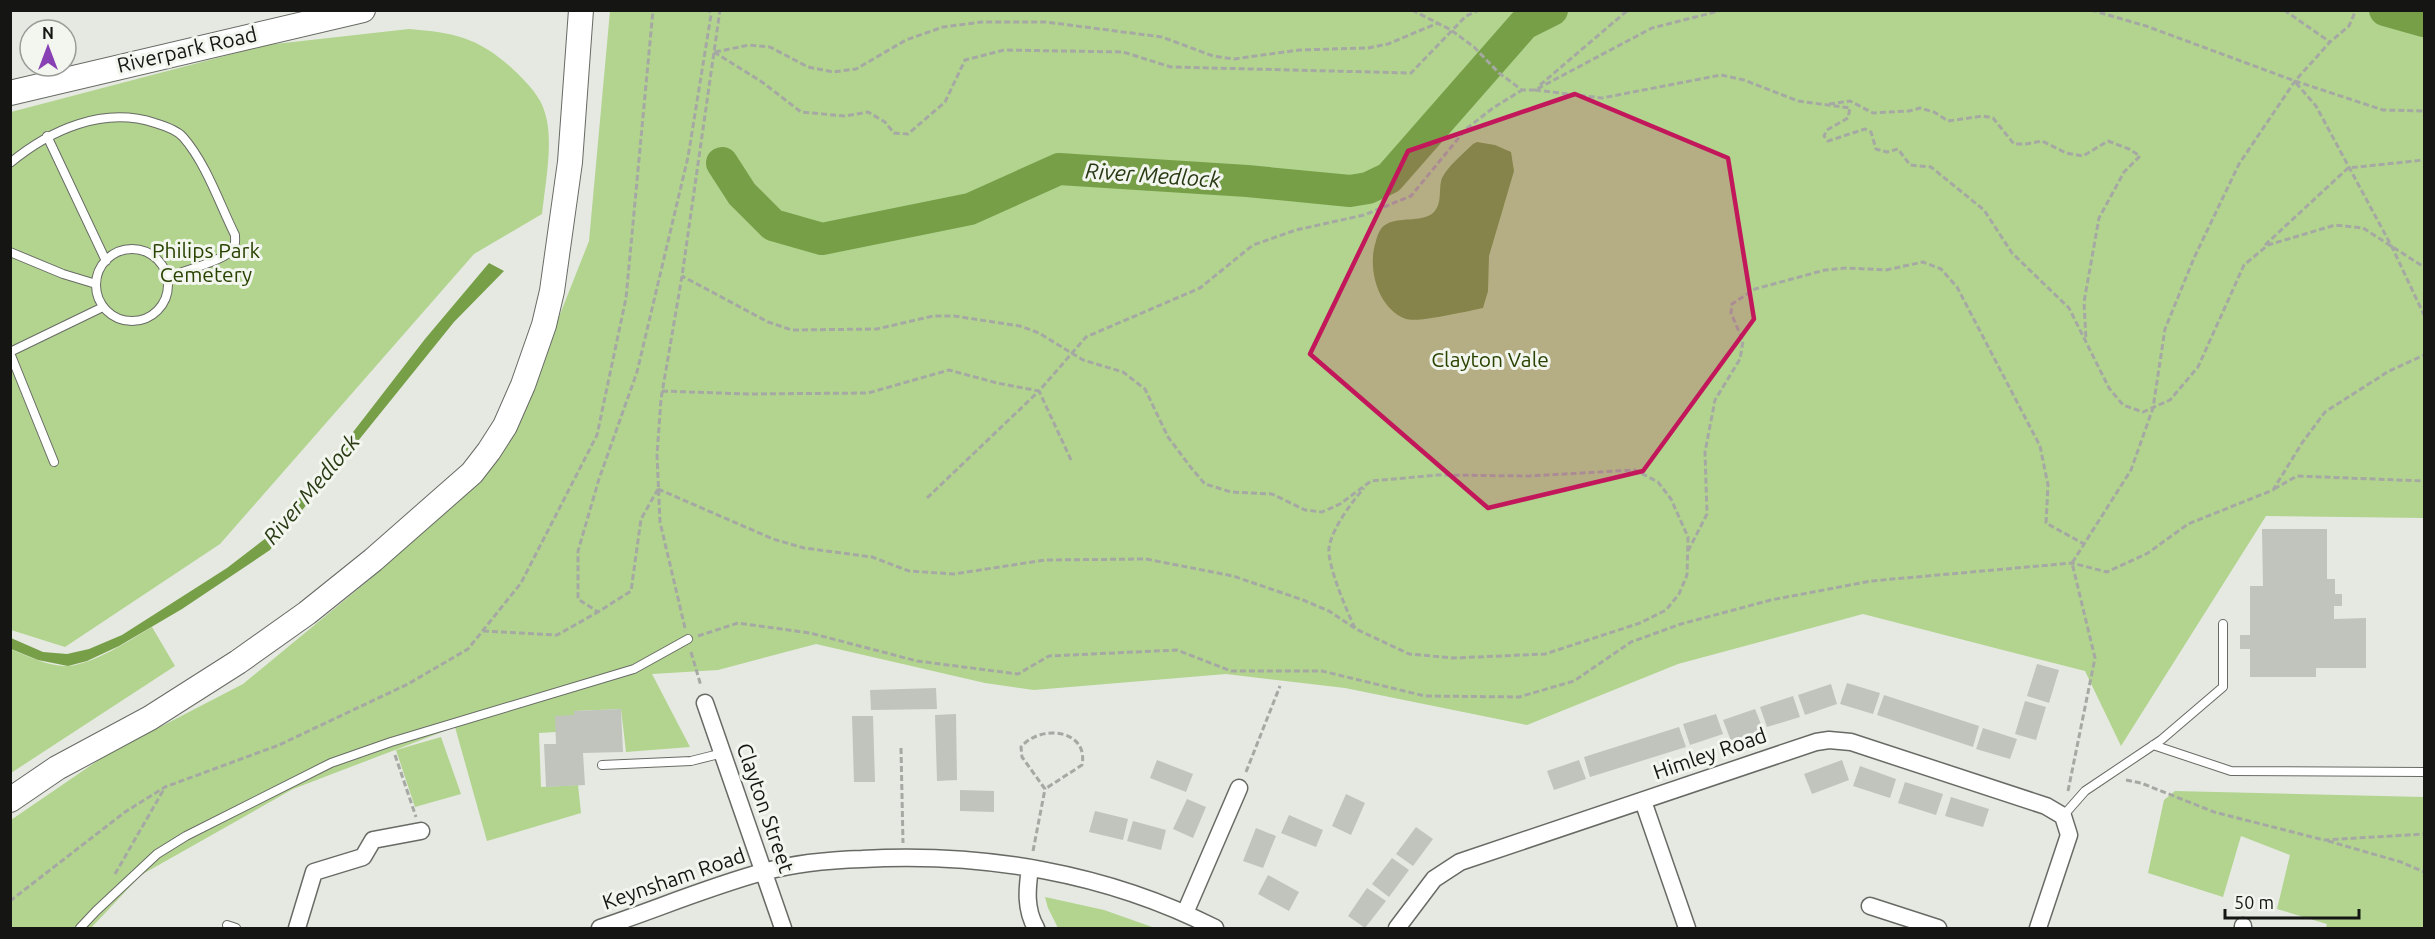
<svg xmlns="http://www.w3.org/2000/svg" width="2435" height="939" font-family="Ubuntu,sans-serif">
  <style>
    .green { fill: #b2d48f }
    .water { fill: #779f48 }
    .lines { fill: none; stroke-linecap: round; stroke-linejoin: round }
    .river { stroke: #779f48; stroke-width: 32 }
    .building { fill: #c0c4bd }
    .lane-casing { stroke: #686b65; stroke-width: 10 }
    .street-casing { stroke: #686b65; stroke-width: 19 }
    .secondary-casing { stroke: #686b65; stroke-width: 26 }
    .path { stroke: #a6a9a3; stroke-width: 3; stroke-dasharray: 6 3; stroke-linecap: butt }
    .lane { stroke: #fff; stroke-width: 8 }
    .street { stroke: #fff; stroke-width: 16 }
    .secondary { stroke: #fff; stroke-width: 24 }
    .marked { fill: #c2185b; fill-opacity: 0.2; stroke: #c2185b; stroke-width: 4.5; stroke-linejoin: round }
    .labels { text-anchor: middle; stroke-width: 6; stroke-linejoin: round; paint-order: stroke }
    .street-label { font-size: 21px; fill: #151614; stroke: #f2f6ee }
    .park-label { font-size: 21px; fill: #294200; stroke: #f2f6ee }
    .water-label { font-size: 22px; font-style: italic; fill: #283914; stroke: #f2f6ee }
  </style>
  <rect width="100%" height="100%" fill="#e5e9e1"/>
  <path class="green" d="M610 11H2424V518L2266 516 2121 746 2085 671 1863 614 1678 664 1527 725 1345 688 1226 674 1034 690 985 683 816 644 718 670 652 674 690 747 626 752 621 709 574 711V715L556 732 539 733 541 787 578 785 581 813 487 841 455 727 293 789 141 875 91 928H11V820L106 755 243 684 369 580 494 462 553 332 589 241Z
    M409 29C457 33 480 38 516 72 528 84 541 97 545 113 554 141 545 185 542 214L474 254 220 544 65 647 11 630V112L266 45Z
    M152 627 175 666 11 773 10 649C28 656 49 667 68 666 94 664 130 640 152 627Z
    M441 737 461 794 415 807 396 750Z
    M2175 791 2424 797V928H2326L2327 924 2277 909 2290 855 2241 836 2223 897 2148 873 2164 800Z
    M1045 897 1104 910 1155 928H1058L1048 908Z"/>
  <path class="water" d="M1477 142 1495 145 1511 152 1514 171 1489 256 1488 291 1483 308C1468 311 1418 323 1406 319 1377 308 1367 267 1376 241 1377 236 1380 228 1385 225 1398 216 1421 223 1433 213 1443 204 1438 189 1442 178 1448 166 1463 154 1473 144Z
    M489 263 504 271 454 322 270 550 182 609 119 646 87 661 68 666 38 660 11 649V638L43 652 67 654 89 649 122 635 227 568 266 538 333 458 425 339Z"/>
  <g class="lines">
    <path class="river" d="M2385 10 2424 21
      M722 163 742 194 773 225 822 239 970 209 1059 169 1247 181 1350 191 1368 188 1389 178 1524 24 1552 10"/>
  </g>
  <path class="building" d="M2262 529H2327V579H2335V594H2342V606H2334V619L2366 618V668H2316V677H2250V649H2240V635H2250V586H2263Z
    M2037 664 2059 670 2049 703 2027 696Z
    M1847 683 1880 693 1873 714 1840 704Z
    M1831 684 1837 704 1805 715 1798 695Z
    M936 688 937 709 871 710 870 690Z
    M1884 695 1979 726 1973 747 1877 715Z
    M1793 696 1800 717 1767 727 1760 707Z
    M2025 701 2046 707 2036 740 2015 734Z
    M621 709 623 752 583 753 585 785 546 787 544 744H556L555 716 574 715V711Z
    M1755 709 1763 729 1731 741 1723 720Z
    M956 714 957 780 937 781 935 715Z
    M1716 714 1723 734 1690 745 1683 724Z
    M852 716H873L875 782H854Z
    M1679 727 1686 747 1590 777 1584 757Z
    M1983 728 2017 739 2010 759 1976 749Z
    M1157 760 1193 774 1186 792 1150 778Z
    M1579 760 1586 779 1554 790 1547 771Z
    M1842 760 1849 780 1812 794 1804 774Z
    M1860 766 1896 779 1890 798 1853 786Z
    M1905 782 1943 794 1936 815 1898 803Z
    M960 790 994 791V812L960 811Z
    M1346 794 1365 803 1351 835 1332 826Z
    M1951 797 1989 809 1983 827 1945 816Z
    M1187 799 1206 807 1193 838 1173 829Z
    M1095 811 1128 819 1123 840 1089 832Z
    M1289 815 1323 830 1316 847 1281 833Z
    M1133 821 1166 830 1161 850 1127 841Z
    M1416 827 1433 839 1413 866 1396 854Z
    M1256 828 1276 836 1263 868 1243 861Z
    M1392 858 1409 870 1389 897 1372 884Z
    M1268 875 1299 892 1289 911 1258 894Z
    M1367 888 1386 901 1365 928 1348 916Z"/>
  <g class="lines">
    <defs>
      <path id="lane" d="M47 136 106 261
        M10 163C50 130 103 106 155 123 165 126 177 130 183 137 206 163 220 205 235 235 235 240 236 245 233 249 226 260 181 272 167 277
        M96 285a36 36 0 1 1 72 0a36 36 0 1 1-72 0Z
        M10 252 63 274 96 284
        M10 352 103 307
        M10 353 54 462
        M2153 745 2231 771 2424 772
        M602 765 691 761 723 753
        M2063 816 2085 791 2161 740 2223 687V624
        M227 925 236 928
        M80 928 96 911 157 854 186 836 331 763 391 742 634 669 688 639"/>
      <path id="street" d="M705 703 783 928
        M1643 801 1687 928
        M1030 868C1027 889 1025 909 1036 928
        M1870 906 1938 928
        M1185 913 1239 788
        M297 928 314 872 363 857 373 840 421 831
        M600 928C654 910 708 887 763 872 796 863 829 860 862 859 983 852 1107 873 1215 928
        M1397 928 1434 879 1460 862 1816 742 1829 740 1851 742 2046 806 2063 816 2069 835 2038 928
        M2243 928V926"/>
      <path id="secondary" d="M10 93 363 10
        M10 800 57 768 150 718 238 662 307 613 373 560 472 473 489 451 505 426 523 385 544 325 552 291 570 162 581 10"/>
    </defs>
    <use href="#lane" class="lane-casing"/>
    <use href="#street" class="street-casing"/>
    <use href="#secondary" class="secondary-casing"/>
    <path class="path" d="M1412 10 1451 30 1474 47 1499 73 1522 90H1535L1652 28 1723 10
      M2091 10 2146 26 2295 81 2383 110 2424 111
      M2284 10 2330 42
      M714 52 762 82 801 112 845 116 868 112 885 122 894 133 908 134 945 102 965 60 1004 50 1123 52 1171 67 1411 73 1466 16 1479 10
      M715 52 749 45 770 47 808 67 833 72 856 69 906 40 943 27 982 22H1046L1162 37 1213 56 1234 59 1299 50 1368 48 1388 44 1438 23
      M2296 83 2316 106 2392 247 2424 315
      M1540 85 1628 10
      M1535 90 1602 98 1721 75 1744 80 1798 101 1850 108 1848 118 1827 130 1824 136 1828 141 1865 129 1871 132 1876 149 1887 152 1898 149 1910 165 1931 167 1984 210 2012 253 2069 308 2109 388 2123 405 2143 412 2170 400 2198 367 2244 265 2268 245 2335 225 2363 228 2424 267
      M1829 104 1850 101 1873 113 1909 111 1920 108 1934 112 1948 121 1983 116 1993 118 2014 144H2026L2042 141 2066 153 2083 156 2108 141 2129 149 2140 156 2124 172 2099 218 2084 302 2086 339
      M2265 245 2348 168 2424 160
      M662 391 748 394 868 393 949 370 997 383 1039 391 1086 337 1200 288 1253 245 1296 230 1364 215 1411 196 1466 129 1493 108 1522 90
      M658 489 773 539 804 548 872 557 909 571 954 574 1045 560 1146 559 1233 576 1303 600 1329 611 1356 629 1409 654 1454 658 1545 654 1640 623 1666 610 1679 594 1687 575 1688 537 1671 499 1658 482 1635 470 1529 476 1438 475 1371 481 1340 504 1322 512 1305 510 1272 494 1231 492 1205 484 1192 469 1168 437 1145 389 1123 372 1083 360 1039 333 1020 326 954 316H933L877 329 792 330 768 322 682 276
      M658 489 641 519 631 591 598 612 578 599V551L599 479 637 372 688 157 711 15 709 10
      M2274 489 2297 476 2424 481
      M927 498 1039 391 1072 462
      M1688 551 1707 514 1705 452 1715 400 1740 359 1743 341 1731 313 1732 304 1755 289 1825 270 1847 268 1886 270 1923 262 1941 269 1957 287 2040 446 2048 485 2046 523 2084 544
      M685 628 660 522 657 455 661 399 682 276 720 10
      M1355 628C1347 612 1327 564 1329 548 1332 528 1352 502 1364 488
      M483 631 557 635 598 612
      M698 636 738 623 810 633 917 661 1018 674 1049 656 1177 650 1231 671H1322L1425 696 1519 697 1574 681 1631 642 1681 624 1771 600 1871 581 2072 563 2107 572 2148 553 2188 524 2273 490 2302 443 2325 412 2389 371 2424 355
      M691 652 701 686
      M901 748 903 843
      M395 755 416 817
      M1246 772 1280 686
      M2126 780 2141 783 2214 812 2324 840 2424 834
      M2068 791 2095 658 2072 563 2131 470 2153 408 2165 329 2194 258 2239 164 2295 81 2330 42 2349 26 2356 10
      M2328 841 2401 862 2424 872
      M1033 851 1045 789 1022 757 1021 747C1040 724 1089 729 1082 765L1045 789
      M115 874 164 789
      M10 901 125 812 165 787 279 745 408 684 468 649 521 583 597 435 626 298 653 10"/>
    <use href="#lane" class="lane"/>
    <use href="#street" class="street"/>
    <use href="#secondary" class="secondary"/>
  </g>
  <path class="marked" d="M1575 94 1728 158 1754 319 1643 471 1488 508 1310 354 1408 151Z"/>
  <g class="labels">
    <g class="street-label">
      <text transform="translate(187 50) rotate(-13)" y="7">Riverpark Road</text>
      <text transform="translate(1710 754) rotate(-19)" y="7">Himley Road</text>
      <text transform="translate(765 808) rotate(71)" y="7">Clayton Street</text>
      <text transform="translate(674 879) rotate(-19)" y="7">Keynsham Road</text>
    </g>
    <g class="park-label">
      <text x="206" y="258">Philips Park<tspan x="206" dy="24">Cemetery</tspan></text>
      <text x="1490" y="367">Clayton Vale</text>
    </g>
    <g class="water-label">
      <text transform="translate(1153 175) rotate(4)" y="8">River Medlock</text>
      <text transform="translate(311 489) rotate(-50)" y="8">River Medlock</text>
    </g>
  </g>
  <rect width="2435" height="939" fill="none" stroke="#151614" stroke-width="24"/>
  <g transform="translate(48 48)"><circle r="28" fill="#f2f6ee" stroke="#9a9c97" stroke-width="1.5"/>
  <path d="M0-4.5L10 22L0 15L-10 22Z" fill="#8841b4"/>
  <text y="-9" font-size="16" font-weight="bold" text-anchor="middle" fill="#151614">N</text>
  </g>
  <path d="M2225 909v9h134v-9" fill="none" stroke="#151614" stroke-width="3"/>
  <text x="2234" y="909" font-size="18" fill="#151614" stroke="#f2f6ee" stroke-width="4.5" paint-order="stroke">50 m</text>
</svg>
